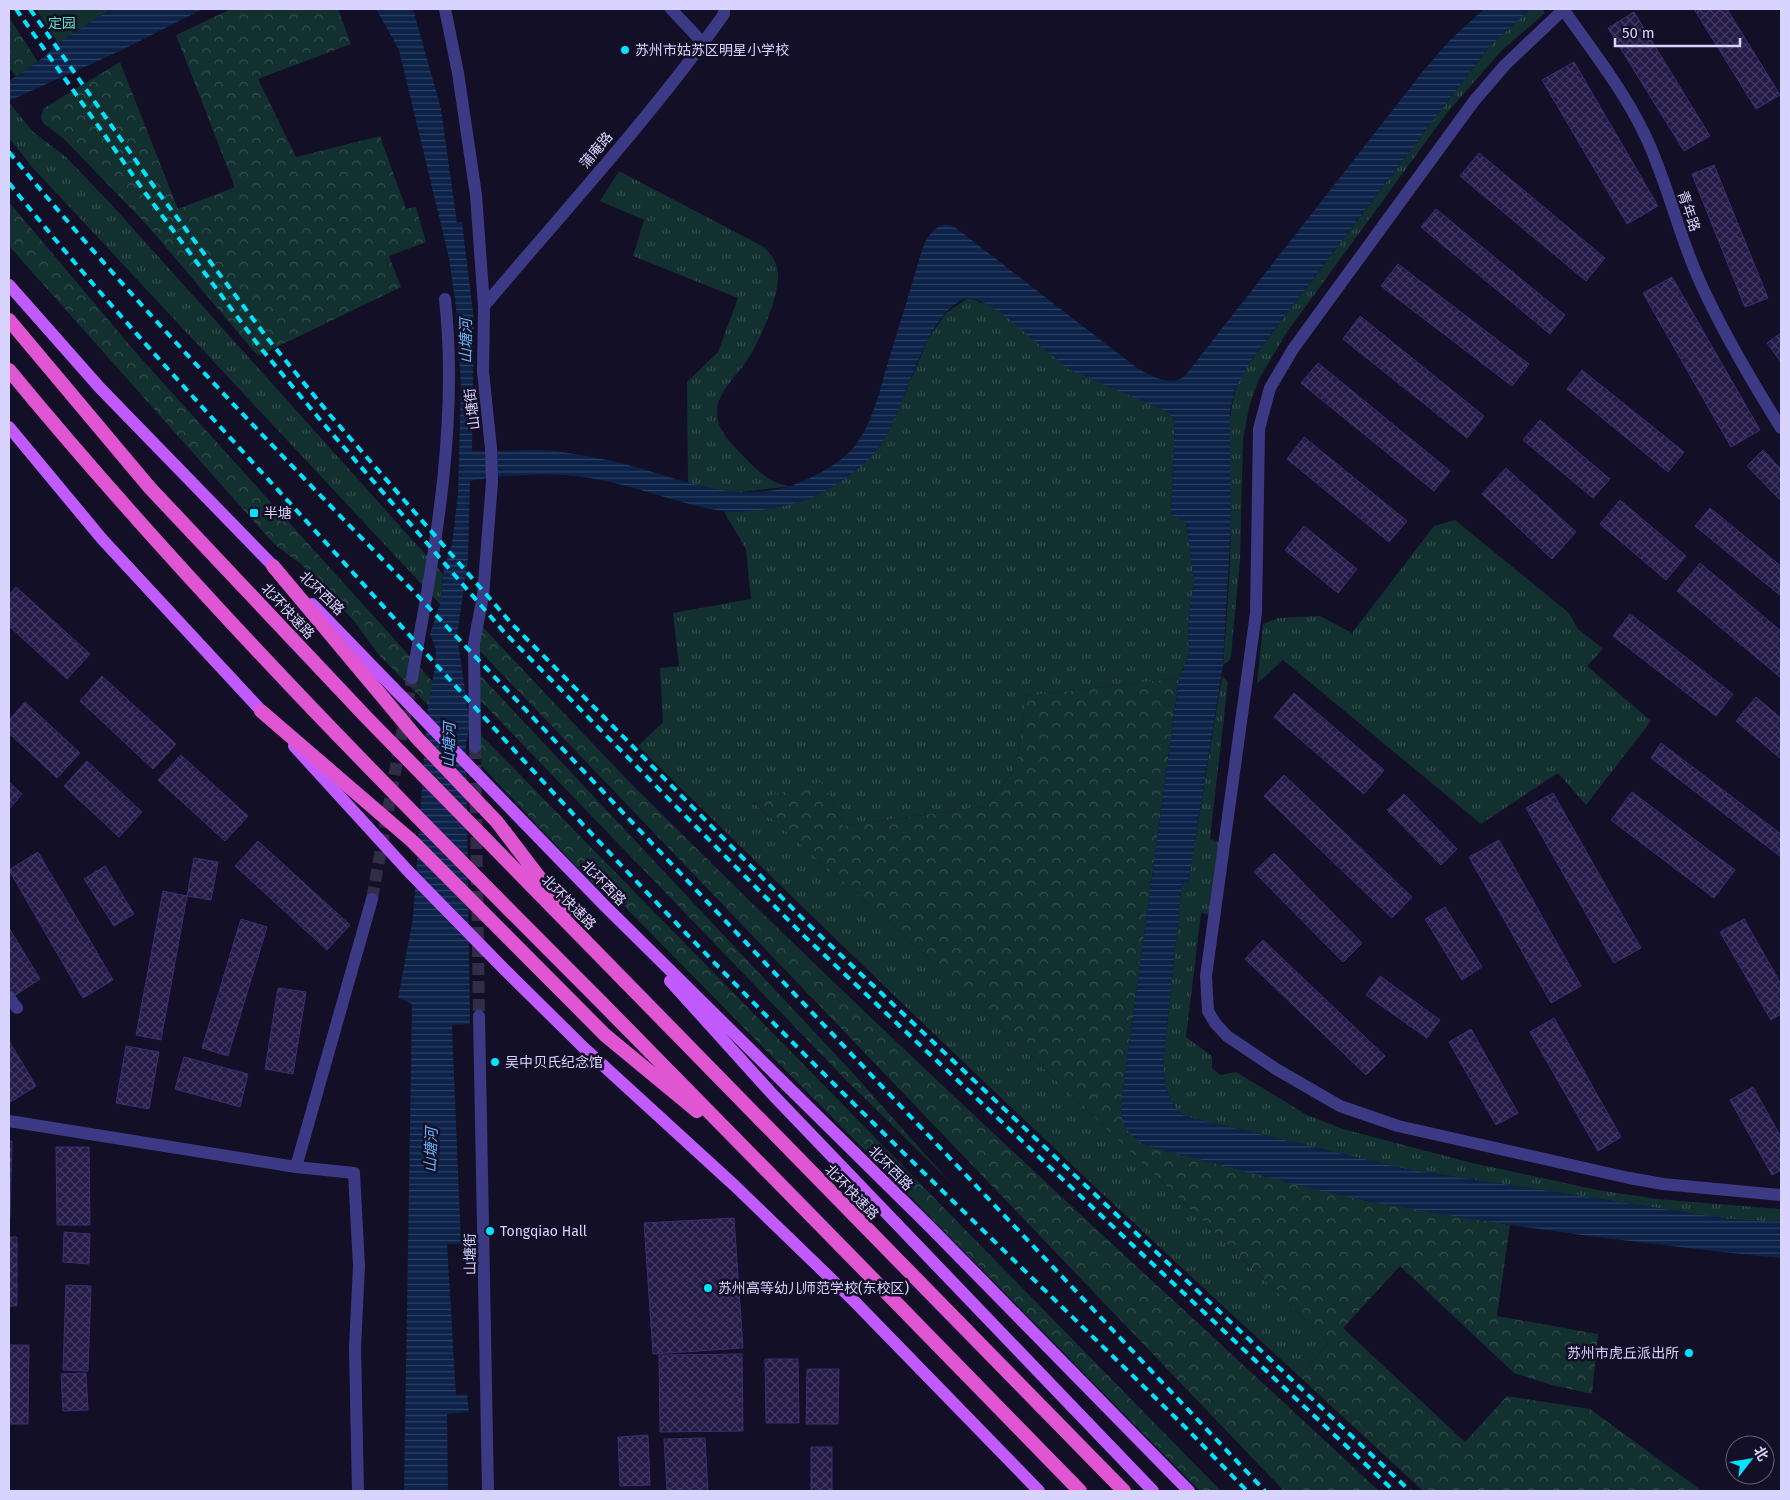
<svg xmlns="http://www.w3.org/2000/svg" width="1790" height="1500" font-family="'Fira Sans','Noto Sans SC',sans-serif">
  <style>
    .grass { fill: url(#grass-tufts) }
    .forest { fill: url(#forest-crowns) }
    .green { fill: #12302f }
    .water { fill: url(#water-rules) }
    .building { fill: url(#building-cross-hatch); stroke: #3b2d73 }
    .lines { fill: none; stroke-linecap: round; stroke-linejoin: round }
    .minor-tunnel { stroke: #312d47; stroke-width: 12; stroke-dasharray: 12 6; stroke-linecap: butt }
    .tertiary-tunnel { stroke: #312d47; stroke-width: 12; stroke-dasharray: 12 6; stroke-linecap: butt }
    .minor { stroke: #3d3a85; stroke-width: 12 }
    .tertiary { stroke: #3d3a85; stroke-width: 12 }
    .primary { stroke: #c25bff; stroke-width: 12 }
    .trunk { stroke: #e055d1; stroke-width: 14 }
    .rail { stroke: #00e5ff; stroke-width: 4; stroke-dasharray: 8 6; stroke-linecap: butt }
    .poi-dot { fill: #00e5ff; stroke: #130f26; stroke-width: 2 }
    .labels { text-anchor: middle; stroke-width: 5; stroke-linejoin: round; paint-order: stroke }
    .park-label { font-size: 14px; fill: #5fe0c0; stroke: #130f26 }
    .poi-label { font-size: 14px; fill: #d9d4ff; stroke: #130f26; text-anchor: start }
    .street-label { font-size: 14px; fill: #d9d4ff; stroke: #130f26 }
    .water-label { font-size: 15px; font-style: italic; fill: #62b6ff; stroke: #130f26 }
  </style>
  <defs>
    <pattern id="grass-tufts" width="24" height="20" patternUnits="userSpaceOnUse" patternTransform="scale(1.25)"><rect width="24" height="20" fill="#12302f"/><path d="M3 7l-1-3M5 7V3M7 7l1-3M15 17l-1-3M17 17v-4M19 17l1-3" fill="none" stroke="#344d4e"/></pattern>
    <pattern id="forest-crowns" width="20" height="18" patternUnits="userSpaceOnUse" patternTransform="scale(1.25)"><rect width="20" height="18" fill="#12302f"/><path d="M2 6a3 3 0 1 1 6 0M12 15a3 3 0 1 1 6 0" fill="none" stroke="#344d4e"/></pattern>
    <pattern id="water-rules" width="6" height="5" patternUnits="userSpaceOnUse" patternTransform="scale(1.25)"><rect width="6" height="5" fill="#0c2248"/><path d="M0 2.5h6" fill="none" stroke="#2f4163"/></pattern>
    <pattern id="building-cross-hatch" width="8" height="8" patternUnits="userSpaceOnUse" patternTransform="scale(1.25)"><rect width="8" height="8" fill="#241b47"/><path d="M0 0l8 8M0 8l8-8" fill="none" stroke="#433b63"/></pattern>
  </defs>
  <rect width="100%" height="100%" fill="#130f26"/>
  <path class="grass" d="M1530 9H1542L1545 13 1501 51 1446 114 1287 332 1259 379 1249 407 1243 440 1240 561 1231 655 1230 660 1223 665C1227 619 1230 574 1231 528 1232 477 1221 422 1241 374L1489 47Z
    M9 102 32 131 66 157 111 204 443 574 440 604 33 168 9 138Z
    M619 171 764 247C771 254 777 262 778 273 780 296 759 343 746 362 735 378 716 393 717 414 718 432 733 445 745 458 758 471 772 485 792 486L733 493 688 483 687 382 718 352 738 298 633 256 644 220 600 201Z
    M968 298 989 305 1169 413 1175 421 1171 513 1186 523 1194 580 1188 623 1189 654 1179 678 1027 696 1016 766 987 806 843 826 823 782 752 801 918 948 1329 1342 1300 1377C1075 1171 855 960 638 746L663 722 660 668 679 666 673 613 751 599 746 549 724 512 797 503 826 490 878 449 889 431 928 339 946 313Z
    M1455 520 1569 613 1578 629 1603 649 1587 666 1651 721 1586 805 1558 773 1481 824 1283 660 1257 684 1263 624 1278 618 1320 616 1352 633 1434 526Z
    M1222 676 1228 682 1210 839 1220 842 1211 915 1201 913 1186 1037 1212 1056V1068L1220 1075 1236 1072 1307 1115 1343 1129 1472 1163 1598 1190 1657 1199 1781 1209V1222L1728 1219 1406 1169 1184 1116C1167 1102 1165 1086 1163 1065L1182 883H1188Z"/>
  <path class="forest" d="M231 9H338L351 44 258 79 296 157 380 136 406 209 416 207 426 242 389 256 401 287 258 356 147 225 63 138 44 124 41 118 43 109 49 105 120 62 178 209 235 187 176 35Z
    M9 17 38 62 16 77 9 67Z
    M9 202 138 355 433 682 429 706 379 655 354 621 302 565 274 544 9 246Z
    M480 624C546 694 611 765 680 832 907 1058 1145 1273 1379 1491H1284L479 650Z
    M479 674 851 1071 949 1181 845 1079 477 697Z
    M1179 678 1121 1105 1147 1146 1367 1201 1510 1225 1497 1316 1598 1334 1592 1394 1552 1385 1514 1373 1400 1266 1343 1328 1465 1442 1507 1396 1590 1409 1702 1491H1423L1300 1377 1329 1342 918 948 751 800 823 782 843 826 987 806 1016 766 1027 696Z
    M480 734 1221 1491H1200L625 907 600 892 481 765Z"/>
  <path class="green" d="M36 9H111L58 43Z"/>
  <path class="water" d="M111 9H203L120 51 9 101V81L38 62 58 43Z
    M376 9H413L441 109 457 223 462 222 474 321 472 451C495 452 518 450 540 450 559 451 579 454 597 458 674 471 738 517 816 475 831 467 847 457 857 443 874 419 880 389 888 362 900 324 911 287 922 250 927 236 939 217 956 228L1137 368C1151 376 1169 386 1184 377L1424 70 1450 40 1484 9H1530L1489 47 1252 359 1235 389 1230 412 1231 527 1223 665 1188 884 1182 883 1163 1065C1165 1086 1167 1102 1184 1116L1406 1169 1728 1219 1781 1222V1258C1643 1244 1505 1227 1368 1201 1294 1186 1221 1164 1147 1146 1130 1138 1120 1125 1121 1105L1179 678 1189 654 1188 623 1194 580 1186 523 1171 514 1175 421 1169 413 1163 410 1068 369 1000 312 980 301 968 298C922 310 906 415 877 450 862 470 836 485 814 497 794 506 743 515 722 511 677 504 635 485 590 478 551 472 509 474 470 481L468 560 457 635 470 724 466 743 470 1024 452 1025 461 1244H447L456 1395 467 1394 469 1412 447 1414 448 1491H404L412 1004 398 998 413 918 427 715 435 666 436 650 430 634 440 604 444 568 452 544 458 493 461 386 456 307 449 258 399 50Z"/>
  <path class="building" d="M1694 9H1727L1780 95 1756 109Z
    M1634 12 1710 136 1684 151 1608 28Z
    M1574 62 1658 206 1627 224 1542 80Z
    M1479 153 1605 258 1586 281 1460 176Z
    M1714 165 1768 298 1745 307 1692 174Z
    M1436 209 1565 315 1550 334 1421 227Z
    M1398 264 1529 364 1512 386 1381 286Z
    M1672 277 1760 430 1731 447 1643 293Z
    M1360 316 1484 416 1467 438 1343 339Z
    M1781 333V362L1767 343Z
    M1318 363 1450 471 1434 491 1301 383Z
    M1582 370 1684 452 1668 472 1567 389Z
    M1540 420 1610 479 1593 498 1523 440Z
    M1304 437 1407 521 1389 542 1287 459Z
    M1763 450 1781 469V501L1747 466Z
    M1506 468 1576 532 1552 559 1482 494Z
    M1620 500 1686 556 1666 580 1600 524Z
    M1710 508 1781 566V596L1695 526Z
    M1304 526 1357 569 1338 593 1285 550Z
    M1700 563 1781 631V678L1677 591Z
    M16 587 90 654 67 679 9 626V595Z
    M1630 614 1733 694 1716 716 1613 636Z
    M102 676 176 744 153 769 80 701Z
    M1294 693 1384 770 1364 794 1274 717Z
    M1756 697 1781 718V759L1736 721Z
    M25 702 80 753 57 778 9 733V720Z
    M1661 743 1781 834V857L1651 758Z
    M181 755 248 816 225 841 158 780Z
    M87 761 142 812 119 837 64 786Z
    M1284 775 1412 897 1392 918 1264 796Z
    M9 782 22 794 9 809Z
    M1632 792 1735 870 1714 898 1611 820Z
    M1553 793 1641 948 1614 963 1526 808Z
    M1404 794 1457 849 1441 865 1387 810Z
    M1499 840 1581 986 1551 1003 1469 857Z
    M258 841 350 925 327 950 235 866Z
    M38 852 113 980 83 998 9 870Z
    M1274 853 1362 943 1343 962 1254 872Z
    M194 858 218 862 211 900 187 896Z
    M105 866 134 914 114 926 84 879Z
    M163 891 187 896 161 1040 136 1035Z
    M1445 907 1482 967 1462 980 1425 919Z
    M241 919 267 927 228 1056 202 1048Z
    M1744 919 1781 984V1014L1771 1020 1720 932Z
    M9 928 40 979 14 996 9 987Z
    M1263 940 1385 1056 1366 1075 1245 959Z
    M1380 976 1440 1020 1427 1038 1366 995Z
    M278 988 306 992 293 1074 265 1069Z
    M1554 1018 1621 1137 1598 1151 1530 1032Z
    M1471 1029 1518 1113 1496 1125 1449 1042Z
    M9 1041 36 1086 9 1103Z
    M126 1046 159 1052 149 1109 116 1103Z
    M184 1057 248 1074 240 1107 175 1089Z
    M1753 1087 1781 1137V1170L1772 1175 1730 1100Z
    M9 1141H12L10 1217H9Z
    M56 1147H89L90 1225H57Z
    M734 1218 743 1348 653 1354 644 1223Z
    M64 1232 90 1234 89 1264 63 1262Z
    M9 1237H17V1306H9Z
    M66 1285 91 1286 88 1371 63 1370Z
    M9 1345H29L28 1424H9Z
    M742 1354 743 1431 660 1432 659 1355Z
    M765 1359H798L799 1423H766Z
    M807 1369H839L838 1424H806Z
    M86 1373 88 1410 63 1411 61 1374Z
    M648 1435 650 1485 620 1486 618 1437Z
    M705 1438 708 1491H667L664 1439Z
    M811 1447H832V1491H811Z"/>
  <g class="lines">
    <path class="minor-tunnel" d="M372 899 412 678"/>
    <path class="tertiary-tunnel" d="M475 747 479 1016"/>
    <path class="minor" d="M671 9 703 43
      M1564 9 1505 65 1474 101 1293 349 1270 388 1259 429 1256 613 1206 976 1208 1011 1215 1023 1227 1036 1276 1069 1340 1106 1398 1126 1629 1178 1663 1184 1781 1195
      M412 678C434 554 459 426 445 299
      M9 997 17 1008
      M9 1121 296 1167
      M358 1491 355 1348 359 1266 354 1173 296 1167 372 899"/>
    <path class="tertiary" d="M445 9 458 73 476 195 484 306 483 372 491 448 492 482 483 596 474 643 475 747
      M1563 9C1591 49 1622 88 1644 133 1665 176 1676 224 1694 268 1717 323 1749 377 1781 428
      M484 306C565 210 651 117 724 14V9
      M479 1016 488 1491"/>
    <path class="primary" d="M9 285 100 388 280 573
      M9 427 102 539 268 718
      M312 604 605 906 930 1227 1189 1491
      M294 746 409 872 505 970 583 1047 735 1186 854 1301 1039 1491
      M670 981 774 1096 1153 1491"/>
    <path class="trunk" d="M9 320 150 488 366 717 1124 1491
      M9 370C193 593 396 797 600 1001 761 1164 920 1327 1080 1491
      M273 566 417 738 497 822 565 911
      M261 711 412 841 605 1035 697 1111"/>
    <path class="rail" d="M16 9 146 194 259 346 322 422 504 632 802 934 1394 1491
      M30 9 155 188 268 339 330 415 512 624 810 926 1410 1491
      M9 152C137 307 276 450 416 594L1265 1491
      M9 183C109 308 220 426 328 545 466 698 605 852 750 999 892 1145 1041 1285 1186 1428L1247 1491"/>
  </g>
  <g class="poi-dot">
    <circle cx="625" cy="50" r="5"/>
    <rect x="249" y="508" width="10" height="10" rx="2.5"/>
    <circle cx="495" cy="1062" r="5"/>
    <circle cx="490" cy="1231" r="5"/>
    <circle cx="708" cy="1288" r="5"/>
    <circle cx="1689" cy="1353" r="5"/>
  </g>
  <g class="labels">
    <g class="park-label">
      <text x="62" y="28">定园</text>
    </g>
    <g class="poi-label">
      <text x="635" y="55">苏州市姑苏区明星小学校</text>
      <text x="264" y="518">半塘</text>
      <text x="505" y="1067">吴中贝氏纪念馆</text>
      <text x="500" y="1236">Tongqiao Hall</text>
      <text x="718" y="1293">苏州高等幼儿师范学校(东校区)</text>
      <text x="1679" y="1358" text-anchor="end">苏州市虎丘派出所</text>
    </g>
    <g class="street-label">
      <text transform="translate(596 150) rotate(-50)" y="5">蒲庵路</text>
      <text transform="translate(1689 211) rotate(71)" y="5">青年路</text>
      <text transform="translate(472 409) rotate(-97)" y="5">山塘街</text>
      <text transform="translate(322 593) rotate(44)" y="5">北环西路</text>
      <text transform="translate(288 611) rotate(47)" y="5">北环快速路</text>
      <text transform="translate(604 883) rotate(46)" y="5">北环西路</text>
      <text transform="translate(569 902) rotate(45)" y="5">北环快速路</text>
      <text transform="translate(891 1168) rotate(45)" y="5">北环西路</text>
      <text transform="translate(852 1192) rotate(46)" y="5">北环快速路</text>
      <text transform="translate(470 1254) rotate(-91)" y="5">山塘街</text>
    </g>
    <g class="water-label">
      <text transform="translate(466 341) rotate(-90)" y="5">山塘河</text>
      <text transform="translate(449 745) rotate(-88)" y="5">山塘河</text>
      <text transform="translate(431 1150) rotate(-88)" y="5">山塘河</text>
    </g>
  </g>
  <rect width="1790" height="1500" fill="none" stroke="#d9d4ff" stroke-width="20"/>
  <g transform="translate(1750 1460) rotate(59)"><circle r="24" fill="#130f26" stroke="#625e7d"/>
  <path d="M0-4L9 19L0 12L-9 19Z" fill="#00e5ff"/>
  <text y="-8" font-size="14" font-weight="bold" text-anchor="middle" fill="#d9d4ff">北</text>
  </g>
  <path d="M1615 38v8h125v-8" fill="none" stroke="#d9d4ff" stroke-width="2.5"/>
  <text x="1622" y="38" font-size="15" fill="#d9d4ff" stroke="#130f26" stroke-width="4" paint-order="stroke">50 m</text>
</svg>
